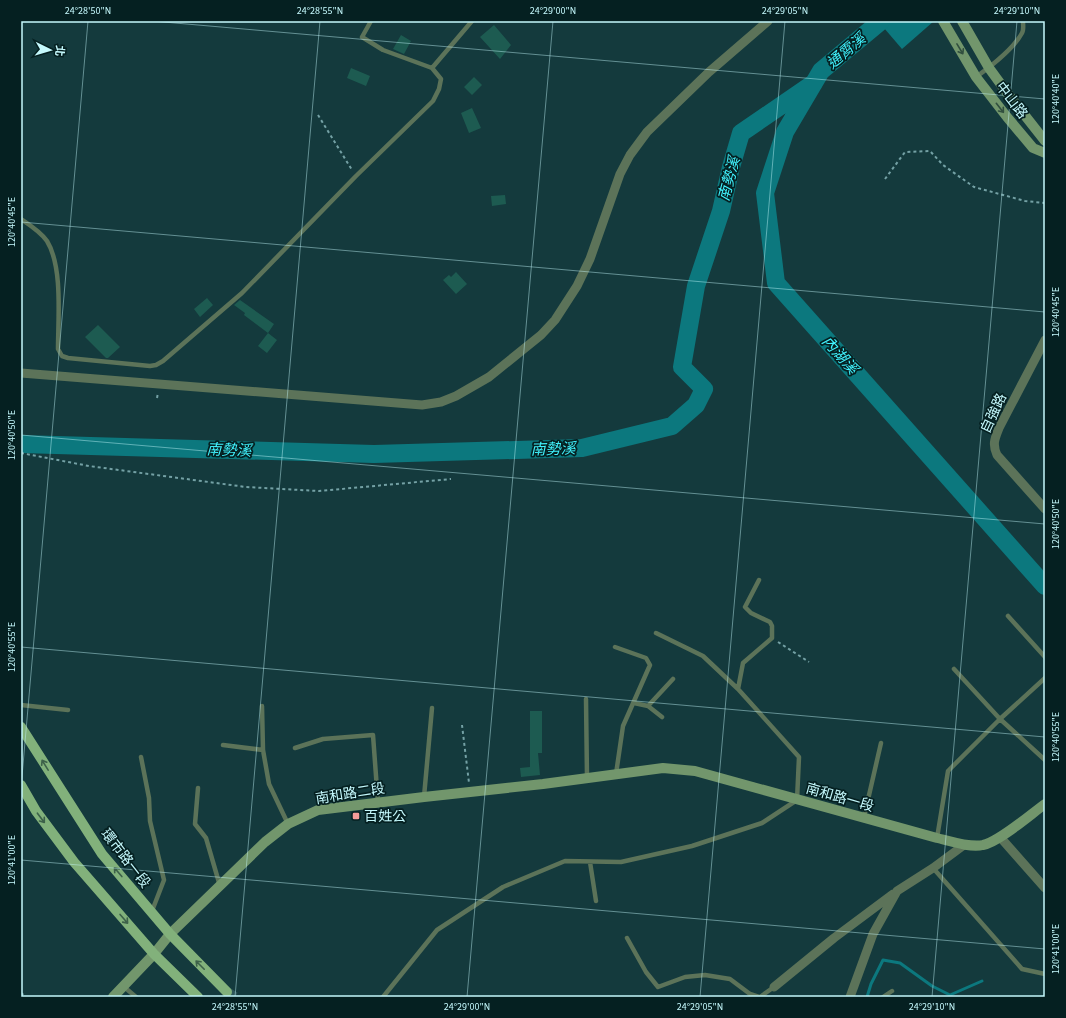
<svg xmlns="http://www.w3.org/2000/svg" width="1066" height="1018" font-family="'Source Sans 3','Noto Sans TC',sans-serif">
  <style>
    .water { fill: #0c787e }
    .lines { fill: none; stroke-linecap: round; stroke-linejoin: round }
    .stream { stroke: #0c787e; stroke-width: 3 }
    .river { stroke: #0c787e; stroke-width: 18 }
    .building { fill: #1d5b51 }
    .primary-tunnel { stroke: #2f575a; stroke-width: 10; stroke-dasharray: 10 5; stroke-linecap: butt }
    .path { stroke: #74a1a5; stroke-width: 2; stroke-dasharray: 3 3; stroke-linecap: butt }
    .lane { stroke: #5c7359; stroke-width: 4.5 }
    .street { stroke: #5c7359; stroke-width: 9 }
    .secondary { stroke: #72966c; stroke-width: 10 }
    .primary { stroke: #82b17b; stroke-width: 10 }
    .oneway { stroke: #314f3f }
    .oneway2 { stroke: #3d614a }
    .ticks { fill: none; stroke: #c5f9fd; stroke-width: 1; stroke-opacity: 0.45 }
    .poi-dot { fill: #f59b99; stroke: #052021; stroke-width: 1.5 }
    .labels { text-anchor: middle; stroke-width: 3.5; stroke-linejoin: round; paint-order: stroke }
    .street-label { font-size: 14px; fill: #c5f9fd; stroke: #052021 }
    .poi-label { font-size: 14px; fill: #c5f9fd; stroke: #052021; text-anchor: start }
    .water-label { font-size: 15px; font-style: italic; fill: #41f3fe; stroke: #052021 }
    .neatline { fill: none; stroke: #c5f9fd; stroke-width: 1.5 }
    .ticks-label { font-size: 10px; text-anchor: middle; fill: #c5f9fd }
  </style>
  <rect width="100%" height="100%" fill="#143a3d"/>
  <path class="water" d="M878 21H934L902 49Z"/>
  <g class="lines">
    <path class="stream" d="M867 997 871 984 883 960 900 963 932 986 950 995 982 981"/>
    <path class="river" d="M881 21 821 71 785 132 765 193 776 283 1045 586
      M21 444 374 454 582 448 672 426 696 405 704 389 682 367 696 286 721 211 731 167 741 133 814 83"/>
  </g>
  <path class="building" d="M494 25 511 45 500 59 480 37Z
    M401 35 411 41 404 54 393 49Z
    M351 68 370 76 366 86 347 78Z
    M474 77 482 85 472 95 464 87Z
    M472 108 481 128 469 133 461 113Z
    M505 195 506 204 492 206 491 196Z
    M456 272 467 284 456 294 443 280 449 275 451 277Z
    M207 298 213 305 200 317 194 309Z
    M240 300 274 324 268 333 244 315 245 313 234 305Z
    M98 325 120 347 108 358H106L85 337Z
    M268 333 277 340 267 353 258 346Z
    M530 711H542V753H538L540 775 521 777 520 768 530 767Z"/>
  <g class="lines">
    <path class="primary-tunnel" d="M227 992 235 997"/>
    <path class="path" d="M318 115 352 170
      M885 179 905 152 930 151 943 165 974 187 1025 201 1045 203
      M157 398 158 393
      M21 453 89 466 246 487 319 491 451 479
      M778 642 809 662
      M462 725 469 783
      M21 993 26 997"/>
    <path class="lane" d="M371 21 362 37 383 50 432 68
      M976 77C990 67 1014 48 1022 33 1024 30 1023 25 1023 21
      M21 219C30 225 41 232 47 241 63 267 58 319 58 349L62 356 68 358 150 366 156 365 163 361 242 293 356 176 433 101 439 89 441 79 432 68 472 21
      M1008 616 1045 657
      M615 647 646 658 650 665 623 726 616 774
      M954 669 1000 719 1045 760
      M738 689 743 663 772 638V626L770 622 751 613 745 607 759 580
      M586 699 587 778
      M634 703 648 706 673 679
      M21 705 68 710
      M262 706 263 750 269 784 288 824
      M648 706 662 717
      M223 745 263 750
      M295 748 323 739 373 735 378 803
      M141 757 149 798 150 821 164 880 152 911
      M198 788 195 824 206 838 220 886
      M424 797 432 708
      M864 817 881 743
      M937 838 948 771 1000 719 1045 678
      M590 862 596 901
      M933 868 1022 969 1045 974
      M627 938 646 972 658 987 685 977 705 975 730 979 750 994 759 997
      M123 986 136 997
      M383 997 437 930 503 887 565 861 621 862 692 846 762 823 797 800 799 757 738 689 703 656 656 633
      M760 997 774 987
      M883 997 892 991"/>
    <path class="street" d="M1045 340 999 428C995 438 992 444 997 455L1045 509
      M21 373 422 405 441 402 456 396 489 377 541 335 555 320 577 286 590 259 620 174 630 155 647 132 709 72 768 21
      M1000 837 1045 888
      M774 987 834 938 893 894
      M850 997 873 934 897 891 933 868 964 845"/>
    <path class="secondary" d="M943 21 976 77 1007 117 1033 148 1045 153
      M962 21 989 68 1008 94 1045 141
      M113 997 154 954 170 934 265 842 288 824 318 810 424 797 543 784 663 768 695 771 937 838C950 841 970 848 983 845 999 842 1031 814 1045 804"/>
    <path class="primary" d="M21 727 102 854 170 934 227 992
      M21 785 36 811 74 862 154 954 198 997"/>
  </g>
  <defs><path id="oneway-shaft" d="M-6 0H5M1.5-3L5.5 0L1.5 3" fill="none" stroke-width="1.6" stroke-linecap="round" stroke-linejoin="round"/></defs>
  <g class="oneway">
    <use href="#oneway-shaft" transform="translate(960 49) rotate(59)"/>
    <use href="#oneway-shaft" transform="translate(1000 108) rotate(52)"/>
  </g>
  <g class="oneway2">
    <use href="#oneway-shaft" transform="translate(45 765) rotate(-122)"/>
    <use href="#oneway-shaft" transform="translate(41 818) rotate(53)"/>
    <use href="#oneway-shaft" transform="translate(118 872) rotate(-130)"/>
    <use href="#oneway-shaft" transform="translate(124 919) rotate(49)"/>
    <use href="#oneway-shaft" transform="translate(200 965) rotate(-135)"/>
  </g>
  <path class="ticks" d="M152 21 1045 99M21 222 1045 312M21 435 1045 524M21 647 1045 737M21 788 88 21M21 860 1045 949M235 997 320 21M467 997 553 21M700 997 785 21M932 997 1017 21"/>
  <rect class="poi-dot" x="352" y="812" width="8" height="8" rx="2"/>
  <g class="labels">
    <g class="street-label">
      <text transform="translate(1012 100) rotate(52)" y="5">中山路</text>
      <text transform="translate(993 413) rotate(-65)" y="5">自強路</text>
      <text transform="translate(350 793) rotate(-9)" y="5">南和路二段</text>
      <text transform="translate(840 797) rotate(16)" y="5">南和路一段</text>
      <text transform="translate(126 858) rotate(52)" y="5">環市路一段</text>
    </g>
    <g class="poi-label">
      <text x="364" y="821">百姓公</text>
    </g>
    <g class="water-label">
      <text transform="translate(846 51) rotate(-40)" y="5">通霄溪</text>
      <text transform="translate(729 179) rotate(-75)" y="5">南勢溪</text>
      <text transform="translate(840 355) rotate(48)" y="5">內湖溪</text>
      <text transform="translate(553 449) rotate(-2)" y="5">南勢溪</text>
      <text transform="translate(229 450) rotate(2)" y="5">南勢溪</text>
    </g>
  </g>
  <rect width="1066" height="1018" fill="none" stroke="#052021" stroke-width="44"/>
  <g transform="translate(50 50) rotate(95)" stroke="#052021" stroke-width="3" paint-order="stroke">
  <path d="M0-3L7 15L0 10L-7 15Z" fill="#c5f9fd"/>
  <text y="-6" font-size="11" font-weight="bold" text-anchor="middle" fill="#c5f9fd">北</text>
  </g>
  <rect x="22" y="22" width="1022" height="974" class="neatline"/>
  <g class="ticks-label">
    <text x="88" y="14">24°28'50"N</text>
    <text x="320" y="14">24°28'55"N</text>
    <text x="553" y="14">24°29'00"N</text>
    <text x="785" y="14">24°29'05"N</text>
    <text x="1017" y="14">24°29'10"N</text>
    <text transform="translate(1055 99) rotate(-90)" y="4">120°40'40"E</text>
    <text transform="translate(11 222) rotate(-90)" y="4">120°40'45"E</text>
    <text transform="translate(1055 312) rotate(-90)" y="4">120°40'45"E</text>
    <text transform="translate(11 435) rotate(-90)" y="4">120°40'50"E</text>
    <text transform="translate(1055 524) rotate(-90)" y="4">120°40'50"E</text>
    <text transform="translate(11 647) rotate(-90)" y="4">120°40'55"E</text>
    <text transform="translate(1055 737) rotate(-90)" y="4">120°40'55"E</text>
    <text transform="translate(11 860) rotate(-90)" y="4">120°41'00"E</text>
    <text transform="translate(1055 949) rotate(-90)" y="4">120°41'00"E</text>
    <text x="235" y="1010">24°28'55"N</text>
    <text x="467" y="1010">24°29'00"N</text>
    <text x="700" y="1010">24°29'05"N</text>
    <text x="932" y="1010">24°29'10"N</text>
  </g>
</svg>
